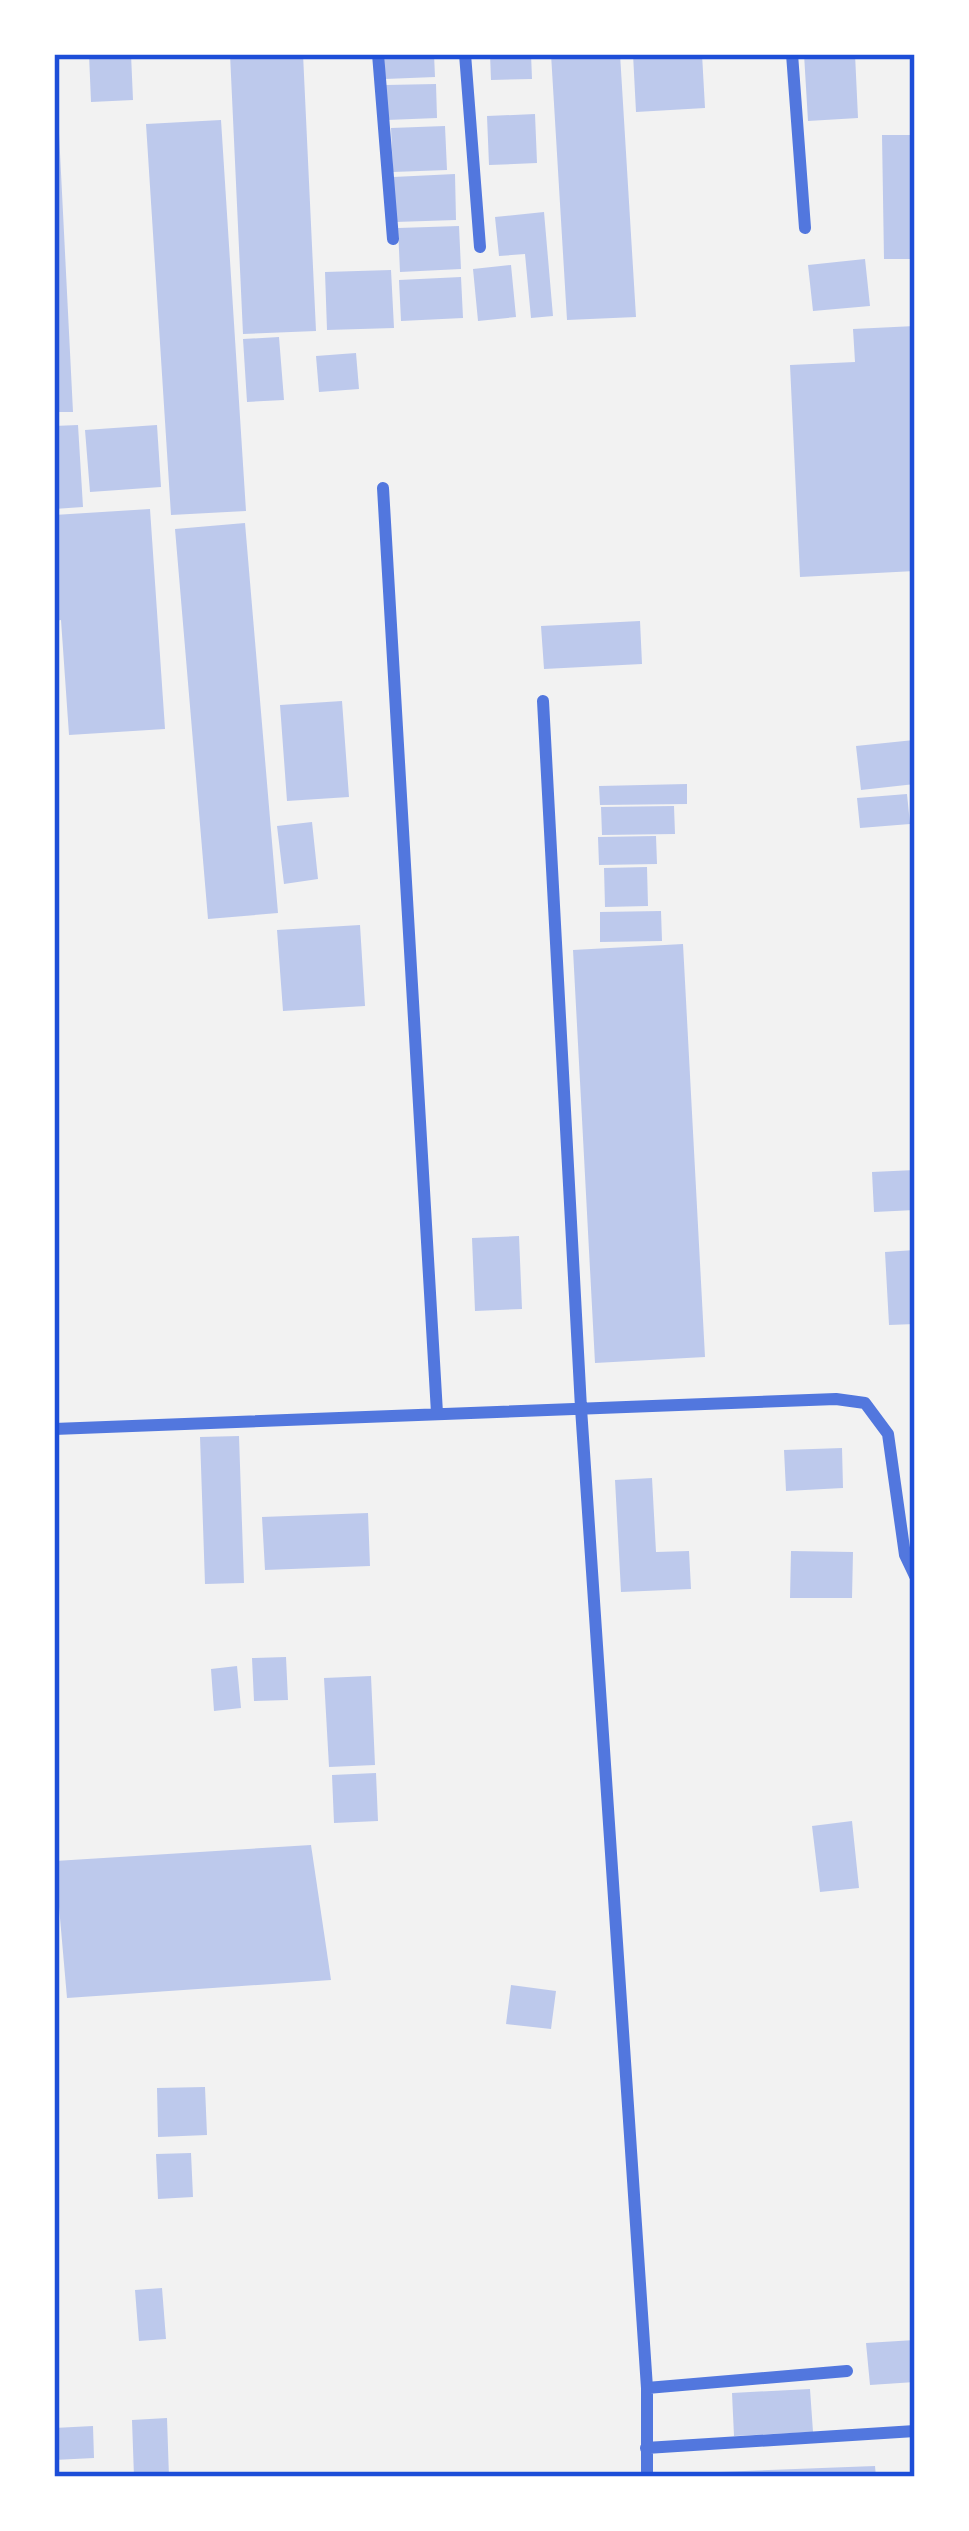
<svg xmlns="http://www.w3.org/2000/svg" width="969" height="2531" font-family="Lora,serif">
  <style>
    .building { fill: #bdc9ec }
    .lines { fill: none; stroke-linecap: round; stroke-linejoin: round }
    .minor { stroke: #5277de; stroke-width: 12 }
    .neatline { fill: none; stroke: #1d4ed8; stroke-width: 4.5 }
  </style>
  <rect width="100%" height="100%" fill="#f2f2f2"/>
  <path class="building" d="M89 54H131L133 100 91 102Z
    M230 54H303L316 331 243 334Z
    M384 54H434L435 77 385 79Z
    M490 54H531L532 79 491 80Z
    M551 54H620L636 317 567 320Z
    M633 54H702L705 108 636 112Z
    M804 54H855L858 118 808 121Z
    M436 84 437 118 387 120 386 85Z
    M58 113 73 412H54V114Z
    M535 114 537 163 489 165 487 116Z
    M221 120 246 511 171 515 146 124Z
    M445 126 447 170 393 172 391 128Z
    M882 135H915V259H884Z
    M455 174 456 220 395 222 393 177Z
    M544 212 553 316 531 318 525 254 499 256 495 217Z
    M459 226 461 269 400 272 398 228Z
    M865 259 870 306 813 311 808 265Z
    M511 265 516 317 478 321 473 269Z
    M391 270 394 328 327 330 325 272Z
    M461 277 463 318 401 321 399 280Z
    M915 326V571L800 577 790 365 855 362 853 329Z
    M279 337 284 400 247 402 243 339Z
    M356 353 359 389 319 392 316 356Z
    M78 425 83 507 54 509V426Z
    M157 425 161 487 90 492 85 430Z
    M150 509 165 729 69 735 61 620 54 621V515Z
    M245 523 278 913 208 919 175 529Z
    M640 621 642 664 544 669 541 626Z
    M342 701 349 797 287 801 280 705Z
    M914 740 915 784 861 790 856 746Z
    M687 784V804L600 805 599 786Z
    M907 794 910 824 860 828 857 798Z
    M674 806 675 834 602 835 601 807Z
    M312 822 318 879 284 884 277 826Z
    M656 836 657 864 599 865 598 837Z
    M647 867 648 906 605 907 604 868Z
    M661 911 662 941 600 942V912Z
    M360 925 365 1006 283 1011 277 930Z
    M683 944 705 1357 595 1363 573 950Z
    M915 1170V1210L874 1212 872 1172Z
    M519 1236 522 1309 475 1311 472 1238Z
    M915 1250V1324L889 1325 885 1252Z
    M239 1436 244 1583 205 1584 200 1437Z
    M842 1448 843 1488 786 1491 784 1450Z
    M652 1478 656 1552 689 1551 691 1589 621 1592 615 1480Z
    M368 1513 370 1566 265 1570 262 1517Z
    M791 1551 853 1552 852 1598H790Z
    M286 1657 288 1700 254 1701 252 1658Z
    M237 1666 241 1708 214 1711 211 1669Z
    M371 1676 375 1765 329 1767 324 1678Z
    M376 1773 378 1821 334 1823 332 1775Z
    M852 1821 859 1888 820 1892 812 1826Z
    M311 1845 331 1980 67 1998 55 1861Z
    M511 1985 556 1991 551 2029 506 2024Z
    M205 2087 207 2135 158 2137 157 2088Z
    M191 2153 193 2197 158 2199 156 2154Z
    M162 2288 166 2339 139 2341 135 2290Z
    M915 2340V2382L870 2385 866 2343Z
    M810 2389 813 2432 734 2436 732 2393Z
    M167 2418 169 2477H134L132 2420Z
    M93 2426 94 2458 54 2460V2428Z
    M875 2466 876 2477H693V2473Z"/>
  <g class="lines">
    <path class="minor" d="M378 54 393 239
      M465 54 480 247
      M792 54 805 228
      M383 488 437 1413
      M543 701 581 1408 647 2388V2477
      M54 1429 836 1399 865 1403 888 1434 905 1555 915 1576
      M647 2388 847 2371
      M646 2448 915 2431"/>
  </g>
  <rect width="969" height="2531" fill="none" stroke="#ffffff" stroke-width="114"/>
  <rect x="57" y="57" width="855" height="2417" class="neatline"/>
</svg>
